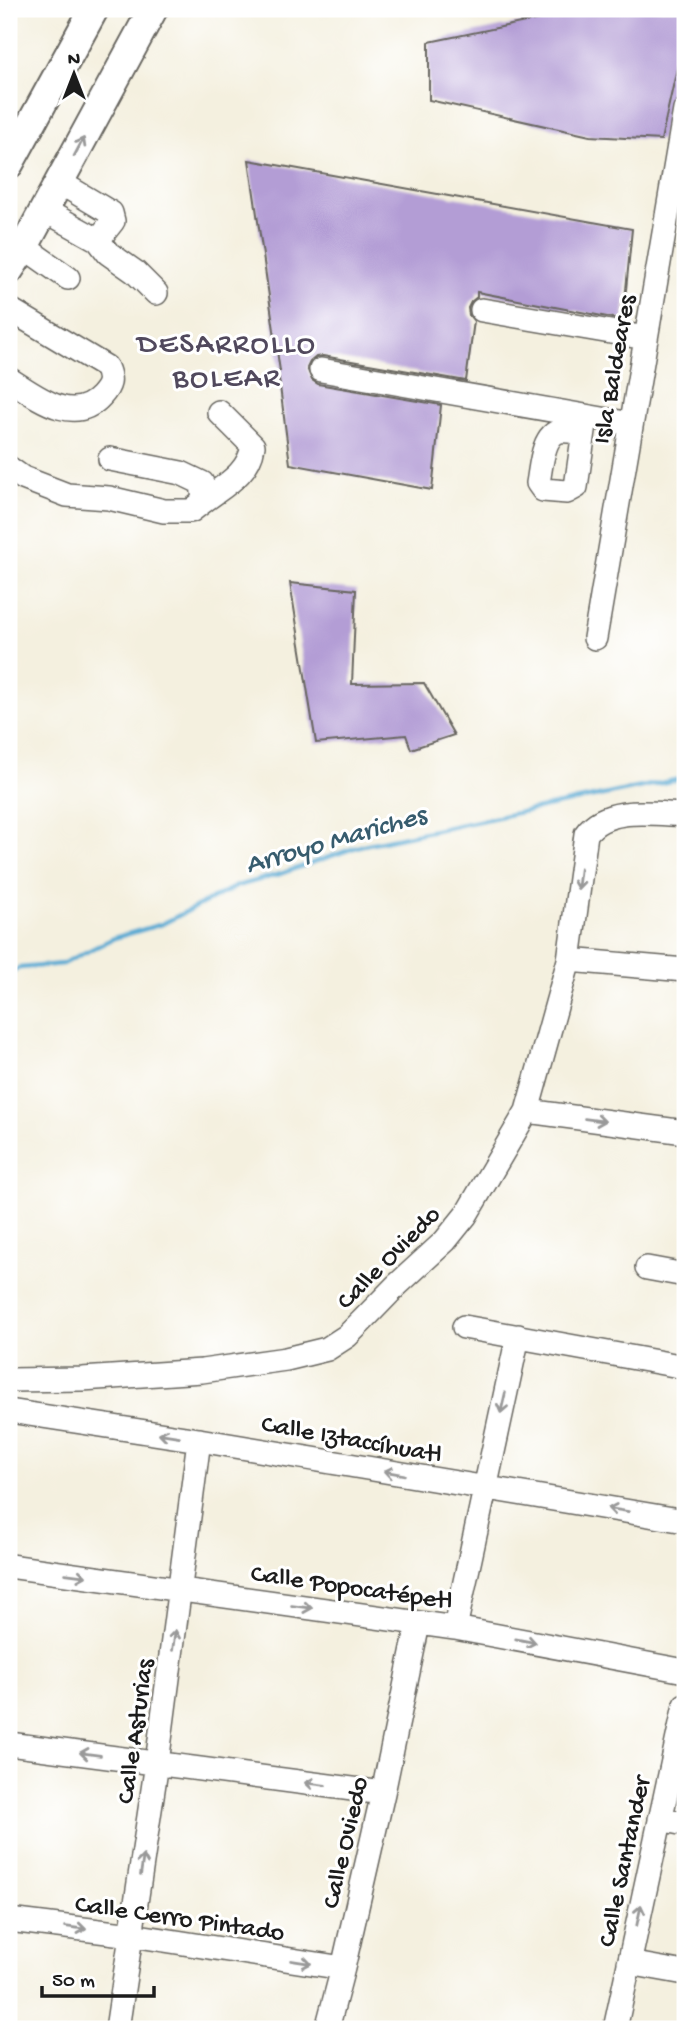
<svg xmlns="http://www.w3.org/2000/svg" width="694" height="2038" font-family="'Gochi Hand',sans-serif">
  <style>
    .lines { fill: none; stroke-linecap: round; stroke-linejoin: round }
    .stream { stroke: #58aad3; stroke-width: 4.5 }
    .building { fill: #b39dd5 }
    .minor-casing { stroke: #686660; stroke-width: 26 }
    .major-casing { stroke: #686660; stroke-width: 32 }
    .minor { stroke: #fff; stroke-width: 23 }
    .major { stroke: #fff; stroke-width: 28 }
    .oneway { stroke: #999 }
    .labels { text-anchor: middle; stroke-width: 6; stroke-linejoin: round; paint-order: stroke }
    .street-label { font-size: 26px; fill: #1c1c1c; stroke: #fff }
    .water-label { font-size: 28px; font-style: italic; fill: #375c6e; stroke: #fff }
    .quarter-label { font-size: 30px; letter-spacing: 2px; fill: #51495d; stroke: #fff }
  </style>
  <rect width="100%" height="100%" fill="#fff"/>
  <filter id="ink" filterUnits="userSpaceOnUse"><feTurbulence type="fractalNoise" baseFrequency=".0143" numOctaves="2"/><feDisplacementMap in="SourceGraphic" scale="14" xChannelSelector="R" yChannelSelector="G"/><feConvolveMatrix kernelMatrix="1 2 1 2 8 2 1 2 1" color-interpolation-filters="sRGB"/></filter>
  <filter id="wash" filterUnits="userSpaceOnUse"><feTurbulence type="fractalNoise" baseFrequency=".00686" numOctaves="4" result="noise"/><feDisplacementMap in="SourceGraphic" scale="28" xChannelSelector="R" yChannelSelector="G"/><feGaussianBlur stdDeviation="1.57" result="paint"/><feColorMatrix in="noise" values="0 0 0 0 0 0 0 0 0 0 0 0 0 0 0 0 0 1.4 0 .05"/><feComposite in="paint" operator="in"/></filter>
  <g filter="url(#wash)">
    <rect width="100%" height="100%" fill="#f4f0df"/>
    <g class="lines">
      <path class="stream" d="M9 972 20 968 62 964 114 938 162 924 237 886 280 874 363 845 685 778"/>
    </g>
    <g id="blocks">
      <path class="building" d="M568 9H684L685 33 661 140 590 136 429 100V42L569 13Z
        M249 160 632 229 623 320 477 292V297L471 302 468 308 469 315 474 321 466 381 323 356 316 357 310 362 307 368 312 380 318 384 441 405 432 490 290 464 278 371H280Z
        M290 583 356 590 352 684 424 683 454 735 411 749 406 735 316 743Z"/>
    </g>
  </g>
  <g filter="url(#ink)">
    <use href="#blocks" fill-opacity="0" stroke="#686660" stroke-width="2"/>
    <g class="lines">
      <defs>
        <path id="minor" d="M44 210 98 240 113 221 111 213 59 182
          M98 240 108 253 135 272 156 293
          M24 247 68 278
          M9 309 106 367C112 380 110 386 101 396 73 427 36 396 9 379
          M482 310 646 338
          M321 370 631 424
          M583 432C576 432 566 430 560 431 542 435 541 468 538 483L543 490 567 492 576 487 586 417
          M9 468 23 478 67 495 109 498 164 511H191L204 501 202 483 181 473 110 459
          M204 501C225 485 249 473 253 446L219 412
          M595 638 685 110
          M569 960 685 970
          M527 1111 685 1132
          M647 1268 685 1275
          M464 1327 685 1367
          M9 1380 82 1379 202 1371 286 1359 327 1349 347 1336 362 1321 396 1286 445 1241 466 1215 527 1111 569 960 586 834C606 805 655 814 685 815
          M9 1411 199 1440 685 1521
          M9 1566 455 1628 685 1671
          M455 1628 518 1336
          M9 1744 383 1793
          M660 1819 685 1824
          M9 1920 132 1935 343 1968
          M629 1963 685 1973
          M117 2029 157 1763 199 1440
          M327 2029 343 1968 383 1793 418 1624
          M615 2029 685 1705"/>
        <path id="major" d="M9 164 94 9
          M9 270 24 247 153 9"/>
      </defs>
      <use href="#minor" class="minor-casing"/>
      <use href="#major" class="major-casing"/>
      <use href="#minor" class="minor"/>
      <use href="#major" class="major"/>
    </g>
    <defs><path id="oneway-shaft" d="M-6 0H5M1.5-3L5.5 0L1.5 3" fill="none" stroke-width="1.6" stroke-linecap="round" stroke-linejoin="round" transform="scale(1.75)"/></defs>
    <g class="oneway">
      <use href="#oneway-shaft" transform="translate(79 147) rotate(-62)"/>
      <use href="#oneway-shaft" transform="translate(579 879) rotate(97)"/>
      <use href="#oneway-shaft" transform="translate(595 1120) rotate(7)"/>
      <use href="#oneway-shaft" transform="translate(503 1403) rotate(103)"/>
      <use href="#oneway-shaft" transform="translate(169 1435) rotate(-171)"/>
      <use href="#oneway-shaft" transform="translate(394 1473) rotate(-170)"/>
      <use href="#oneway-shaft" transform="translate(618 1510) rotate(-171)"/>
      <use href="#oneway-shaft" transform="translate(76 1575) rotate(8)"/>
      <use href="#oneway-shaft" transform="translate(302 1607) rotate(8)"/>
      <use href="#oneway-shaft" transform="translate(174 1640) rotate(-82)"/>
      <use href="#oneway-shaft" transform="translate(526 1641) rotate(11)"/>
      <use href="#oneway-shaft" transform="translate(90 1754) rotate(-173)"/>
      <use href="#oneway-shaft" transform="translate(315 1784) rotate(-172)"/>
      <use href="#oneway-shaft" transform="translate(142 1865) rotate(-82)"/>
      <use href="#oneway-shaft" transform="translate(639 1915) rotate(-78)"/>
      <use href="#oneway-shaft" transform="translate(76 1928) rotate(7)"/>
      <use href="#oneway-shaft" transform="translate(301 1962) rotate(9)"/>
    </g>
  </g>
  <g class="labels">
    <g class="street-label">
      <text transform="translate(612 369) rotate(-80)" y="9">Isla Baldeares</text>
      <text transform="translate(387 1256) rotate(-45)" y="9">Calle Oviedo</text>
      <text transform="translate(352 1437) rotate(10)" y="9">Calle Iztaccíhuatl</text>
      <text transform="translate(352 1585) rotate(8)" y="9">Calle Popocatépetl</text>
      <text transform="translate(133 1731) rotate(-82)" y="9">Calle Asturias</text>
      <text transform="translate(343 1842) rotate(-77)" y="9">Calle Oviedo</text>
      <text transform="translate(622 1861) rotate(-78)" y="9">Calle Santander</text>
      <text transform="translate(180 1916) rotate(8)" y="9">Calle Cerro Pintado</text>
    </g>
    <g class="water-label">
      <text transform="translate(335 837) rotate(-16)" y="10">Arroyo Mariches</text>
    </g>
    <g class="quarter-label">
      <text x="227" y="352">DESARROLLO<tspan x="227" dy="34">BOLEAR</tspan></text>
    </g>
  </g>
  <rect width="694" height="2038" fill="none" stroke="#fff" stroke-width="35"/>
  <g transform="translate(74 74)" stroke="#ffffff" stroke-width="5" paint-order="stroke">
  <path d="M0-5L12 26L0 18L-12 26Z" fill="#1c1c1c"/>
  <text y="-10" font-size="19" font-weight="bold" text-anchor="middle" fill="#1c1c1c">N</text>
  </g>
  <path d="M42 1986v10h112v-10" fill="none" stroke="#1c1c1c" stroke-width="3.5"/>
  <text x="52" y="1986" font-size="21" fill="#1c1c1c" stroke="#ffffff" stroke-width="5" paint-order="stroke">50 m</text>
</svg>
